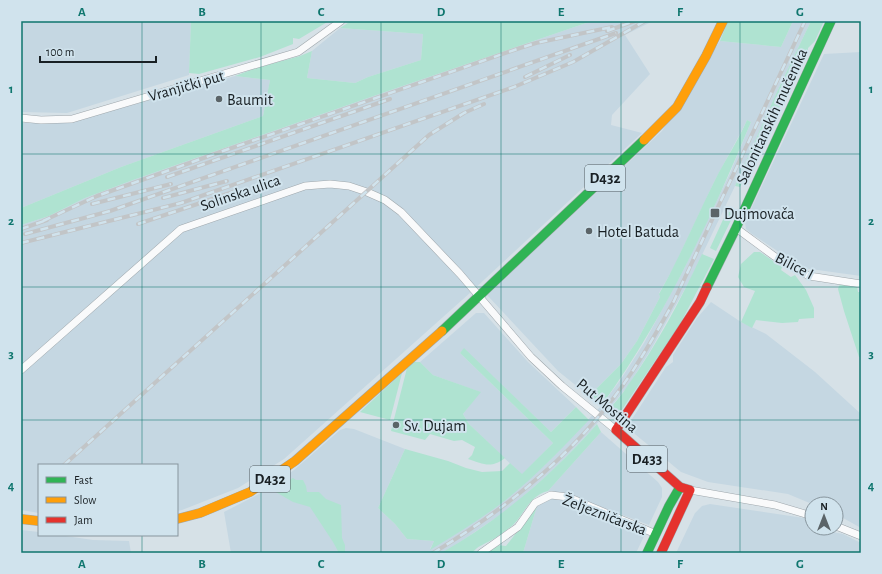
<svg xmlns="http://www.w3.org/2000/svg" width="882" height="574" font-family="'Alegreya Sans',sans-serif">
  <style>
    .built { fill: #c5d7e2 }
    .green { fill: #afe3d1 }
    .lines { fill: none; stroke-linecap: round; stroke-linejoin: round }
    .street-casing { stroke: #9fa7ac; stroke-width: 8 }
    .fast-casing { stroke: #9fa7ac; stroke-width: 10 }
    .slow-casing { stroke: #9fa7ac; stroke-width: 10 }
    .jam-casing { stroke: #9fa7ac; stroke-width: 10 }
    .street { stroke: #f9fafb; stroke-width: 7 }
    .fast { stroke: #30b455; stroke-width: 9 }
    .slow { stroke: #ff9f0a; stroke-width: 9 }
    .jam { stroke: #e5322d; stroke-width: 9 }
    .rail-casing { stroke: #c2c5c7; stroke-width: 4 }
    .rail { stroke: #d0e3ed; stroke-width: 2.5; stroke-dasharray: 8; stroke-linecap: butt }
    .grid { fill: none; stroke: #0f766e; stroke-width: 1; stroke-opacity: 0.55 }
    .poi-dot { fill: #5b6468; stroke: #d0e3ed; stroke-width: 1.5 }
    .labels { text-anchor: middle; stroke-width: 4; stroke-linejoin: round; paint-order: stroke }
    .shield { fill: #d0e3ed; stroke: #505a60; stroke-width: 1 }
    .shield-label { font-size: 15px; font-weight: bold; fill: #192024 }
    .street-label { font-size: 16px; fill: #192024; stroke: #d0e3ed }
    .poi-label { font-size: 16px; fill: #192024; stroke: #d0e3ed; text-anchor: start }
    .neatline { fill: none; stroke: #0f766e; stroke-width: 1.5 }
    .grid-label { font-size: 13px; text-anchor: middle; font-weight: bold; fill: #0f766e }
  </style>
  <rect width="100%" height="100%" fill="#d6e1e7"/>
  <path class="built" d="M21 21H191L189 75 67 113 21 112Z
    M592 21H653L625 35 650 74 612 115 611 125 642 133 471 292 284 459 238 488 182 510 177 511V465H39V513L21 510V225L49 216 85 198 133 180 388 91Z
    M793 21H811L775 96 735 186 691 278 650 351 628 386 590 432 552 471 509 509 454 546 441 553H231L224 512 263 492 294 470 340 430 346 428 354 429 405 449 378 508 395 524 407 539 434 541 430 549 462 530 508 498 549 461 601 406 621 379 644 343 685 267 730 173 751 122 747 120 741 132 715 180 673 269 659 293 660 297 637 341 621 364 589 396 558 371 487 295 662 131 720 41 781 47Z
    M340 28 423 34 421 60 368 77 355 83 307 78 312 51Z
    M861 52V276L803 268 752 234 746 229 745 222 824 54Z
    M235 76 270 80 263 116 121 167 21 208V123H63L76 121Z
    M711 302 741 322 766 334 815 372 861 414V528L836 514V504H812L788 494 708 482 681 472 630 430 629 425 632 419 666 367 673 362V355L697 318Z
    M476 313H484L528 362 576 407 551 432 464 349 460 353 553 443 522 475 469 424 463 414 480 392 433 375 420 362Z
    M601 432 658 482 662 488V497L649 525 570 495 548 491Z
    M550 498H561L589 508 646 532 636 553H523L537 506Z
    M710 504 804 518 812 525V528L843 534 861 543V553H676L695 513 702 506Z
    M21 530 39 532V535H59L93 540 129 541 131 553H21Z"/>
  <path class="green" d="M191 21H329L299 39 293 38V44L260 57 199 74 189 73Z
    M351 21H379L380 22 404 21H592L388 91 133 180 85 198 49 216 21 225V208L121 167 263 116 270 80 235 76 256 68 300 56 312 51 307 78 355 83 368 77 421 60 423 34 340 28Z
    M728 21H793L781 47 720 41Z
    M811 21H824L815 41 808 48V53L800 70 797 72 740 187 735 186 775 96Z
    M747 120 751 122C710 221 664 319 601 406L589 396 621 364 637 341 660 297 659 294C680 257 696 218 715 180 725 160 738 141 747 120Z
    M727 211 734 214 716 251 710 248Z
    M754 252H760L782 267 781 270 791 277 795 275 806 290 814 308V318L799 319 798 322 782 323 756 320 752 328 741 322 755 291 744 287 738 277 741 264Z
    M702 254 714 259 680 324 619 414 614 417 607 412C614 403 622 395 628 385 657 345 681 299 702 254Z
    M841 284 857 286 858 292H861V357H859L844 311 838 289 839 286Z
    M464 348 551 432 576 407 589 420C563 447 537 475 507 499 483 518 456 534 430 550L434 541 407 539 395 524 378 508 405 449 448 461 466 468 482 472 502 471 510 463 522 474 553 443 460 353Z
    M414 362H420L433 375 481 392 463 414 469 424 505 458C491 469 483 464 468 459L472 455 475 447 462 440 454 441 430 434 425 440 391 431 407 368Z
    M402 373 390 420 360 412Z
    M597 424 601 432 548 491C529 496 525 513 513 525 506 531 497 537 490 541 481 546 479 545 472 553H441C500 520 552 475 597 424Z
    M293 478 296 480H303L306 486 307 492H319L326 499 341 505 342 538 345 545V553H339L333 542 310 507 293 502 274 491V488L276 486Z
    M537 506 523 553H486L497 545 506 546Z"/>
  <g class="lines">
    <defs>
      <path id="street" d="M21 118 41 120 72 119 298 52 341 21
        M736 228 774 256 809 276 861 284
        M21 370 181 229 305 186 330 184 349 186 367 192 385 200 401 212 460 274 531 357 562 386 616 430
        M690 490 775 505 812 516
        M836 526 861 536
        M481 553 518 527 535 503 551 495 568 497 656 534"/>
      <path id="fast" d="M707 287 736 228 831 21
        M442 331 644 140
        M647 553 669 506 680 487"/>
      <path id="slow" d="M644 140 677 107 706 56 723 21
        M21 519 39 521
        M177 519 200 513 250 492 295 461 442 331"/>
      <path id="jam" d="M661 553 690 490 680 487 616 430 700 302 707 287"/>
    </defs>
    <use href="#street" class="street-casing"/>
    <use href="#fast" class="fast-casing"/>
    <use href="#slow" class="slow-casing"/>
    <use href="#jam" class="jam-casing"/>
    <use href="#street" class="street"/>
    <use href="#fast" class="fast"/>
    <use href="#slow" class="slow"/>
    <use href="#jam" class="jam"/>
    <defs>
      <path id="rail" d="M607 31 635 21
        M525 77 570 55
        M167 177 390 99
        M163 198 227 181
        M92 204 171 184
        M43 221 97 196 223 151 520 48 536 43 612 27
        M138 224 236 191
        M21 229 47 220
        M25 234 110 211 616 33
        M21 243 181 203 514 87 573 62 645 21
        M64 465 429 135 464 113 484 104
        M433 553C511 506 581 449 632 372 647 349 661 325 674 301L805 21"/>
    </defs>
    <use href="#rail" class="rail-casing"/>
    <use href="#rail" class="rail"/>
  </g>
  <path class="grid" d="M142 21V465M261 21V553M381 21V553M501 21V553M621 21V553M740 21V553M21 154H861M21 287H861M21 420H861M142 535V553"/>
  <g class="poi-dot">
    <circle cx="219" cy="99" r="4"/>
    <rect x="710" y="208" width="10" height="10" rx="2"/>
    <circle cx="589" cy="231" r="4"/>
    <circle cx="396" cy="425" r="4"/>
  </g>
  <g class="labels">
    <g class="shield">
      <rect x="585" y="165" width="40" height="26" rx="3"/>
      <rect x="627" y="446" width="40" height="26" rx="3"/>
      <rect x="250" y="466" width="40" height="26" rx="3"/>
    </g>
    <g class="shield-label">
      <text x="605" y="183">D432</text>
      <text x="647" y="464">D433</text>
      <text x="270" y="484">D432</text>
    </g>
    <g class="street-label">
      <text transform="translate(186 85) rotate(-16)" y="6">Vranjički put</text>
      <text transform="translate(771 116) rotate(-65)" y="6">Salonitanskih mučenika</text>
      <text transform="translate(240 192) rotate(-19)" y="6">Solinska ulica</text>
      <text transform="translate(795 265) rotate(27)" y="6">Bilice I</text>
      <text transform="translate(608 405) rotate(40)" y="6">Put Mostina</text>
      <text transform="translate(605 514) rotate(21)" y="6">Željezničarska</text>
    </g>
    <g class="poi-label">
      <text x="227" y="105">Baumit</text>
      <text x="724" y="219">Dujmovača</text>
      <text x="597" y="237">Hotel Batuda</text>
      <text x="404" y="431">Sv. Dujam</text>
    </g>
  </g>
  <rect width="882" height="574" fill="none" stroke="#d0e3ed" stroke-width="44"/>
  <rect x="38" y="464" width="140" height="72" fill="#d0e3ed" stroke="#87959d"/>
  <rect x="46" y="477" width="20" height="6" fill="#30b455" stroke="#87959d"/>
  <text x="74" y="484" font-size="12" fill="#192024">Fast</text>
  <rect x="46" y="497" width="20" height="6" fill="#ff9f0a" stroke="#87959d"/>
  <text x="74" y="504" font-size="12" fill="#192024">Slow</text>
  <rect x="46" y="517" width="20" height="6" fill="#e5322d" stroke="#87959d"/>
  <text x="74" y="524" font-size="12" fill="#192024">Jam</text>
  <g transform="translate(824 516)"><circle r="19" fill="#d0e3ed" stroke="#87959d"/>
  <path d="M0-3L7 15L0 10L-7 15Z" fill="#5b6468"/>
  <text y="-6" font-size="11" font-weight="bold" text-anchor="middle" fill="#192024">N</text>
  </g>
  <path d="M40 56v6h116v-6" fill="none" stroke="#192024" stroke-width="2"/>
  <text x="46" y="56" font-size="12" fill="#192024" stroke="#d0e3ed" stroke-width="3" paint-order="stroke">100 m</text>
  <rect x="22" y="22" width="838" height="530" class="neatline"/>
  <g class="grid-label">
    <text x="82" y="16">A</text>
    <text x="202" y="16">B</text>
    <text x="321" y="16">C</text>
    <text x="441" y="16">D</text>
    <text x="561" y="16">E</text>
    <text x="680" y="16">F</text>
    <text x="800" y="16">G</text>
    <text x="11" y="93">1</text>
    <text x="871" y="93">1</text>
    <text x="11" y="225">2</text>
    <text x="871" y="225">2</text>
    <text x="11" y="358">3</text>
    <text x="871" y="358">3</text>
    <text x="11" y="490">4</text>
    <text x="871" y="490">4</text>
    <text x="82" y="568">A</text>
    <text x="202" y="568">B</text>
    <text x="321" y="568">C</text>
    <text x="441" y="568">D</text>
    <text x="561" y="568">E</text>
    <text x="680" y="568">F</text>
    <text x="800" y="568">G</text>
  </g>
</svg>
